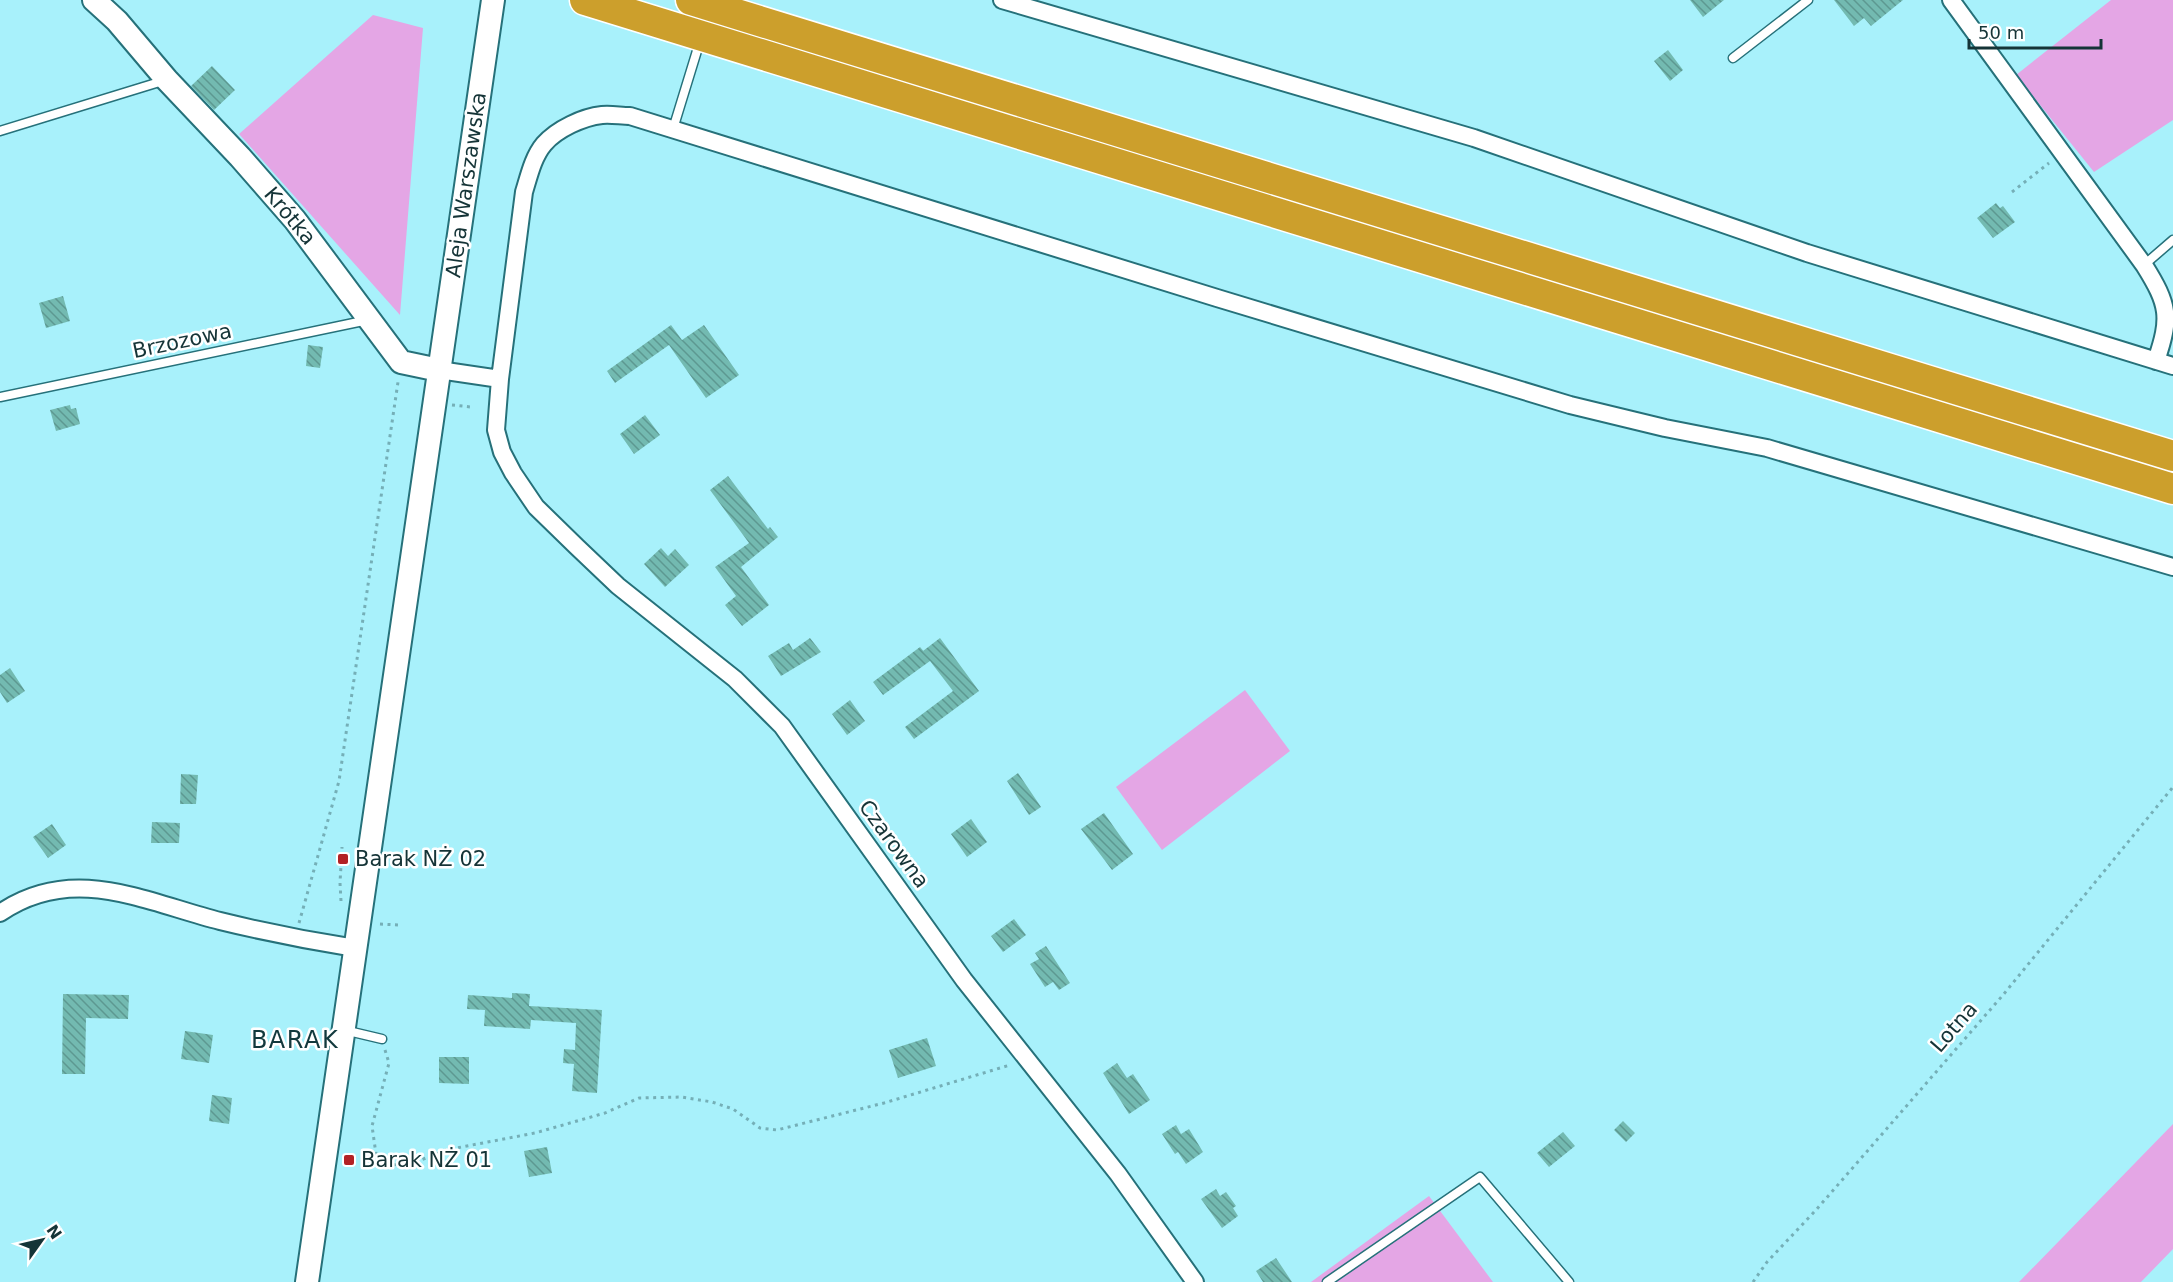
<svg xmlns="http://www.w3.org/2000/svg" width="2173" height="1282" font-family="'DejaVu Sans',sans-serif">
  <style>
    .green { fill: #e4a6e5 }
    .building { fill: url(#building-back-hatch) }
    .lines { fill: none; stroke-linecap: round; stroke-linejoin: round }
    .lane-casing { stroke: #26717a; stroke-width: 11 }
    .street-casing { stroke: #26717a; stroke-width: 20 }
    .secondary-casing { stroke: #26717a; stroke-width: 26 }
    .highway-casing { stroke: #fff; stroke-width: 33 }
    .path { stroke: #75afb7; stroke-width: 3; stroke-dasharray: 3 4.5; stroke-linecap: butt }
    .lane { stroke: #fff; stroke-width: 8 }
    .street { stroke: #fff; stroke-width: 16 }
    .secondary { stroke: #fff; stroke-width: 22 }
    .highway { stroke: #cc9f2c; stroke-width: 30 }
    .poi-dot { fill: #b22225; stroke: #fff; stroke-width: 2 }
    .labels { text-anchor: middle; stroke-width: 5; stroke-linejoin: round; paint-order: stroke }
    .street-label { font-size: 21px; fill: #153437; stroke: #fff }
    .poi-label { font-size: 21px; fill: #153437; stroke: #fff; text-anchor: start }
    .quarter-label { font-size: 24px; letter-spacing: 1.5px; fill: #12393d; stroke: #fff }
  </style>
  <defs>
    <pattern id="building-back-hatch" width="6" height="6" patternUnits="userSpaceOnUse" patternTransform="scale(1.5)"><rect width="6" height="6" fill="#73bab1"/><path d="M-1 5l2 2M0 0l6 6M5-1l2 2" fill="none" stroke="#5d9891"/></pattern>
  </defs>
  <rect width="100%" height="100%" fill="#a8f1fb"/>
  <path class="green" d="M2111 0H2173V120L2094 172 2016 75Z
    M373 15 423 28 400 315 239 134Z
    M1245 690 1290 751 1162 850 1116 787Z
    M2173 1124V1249L2141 1282H2019Z
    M1429 1196 1493 1282H1311Z"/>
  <path class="building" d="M1690 0H1724L1703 17Z
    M1834 0H1903L1871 26 1864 18 1854 26Z
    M1668 50 1683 70 1670 81 1654 61Z
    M212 66 235 90 214 110 191 86Z
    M1996 203 2000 208 2003 206 2015 222 1993 238 1977 218Z
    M63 296 70 321 46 328 39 303Z
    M671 325 682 340 704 325 739 375 706 398 669 345 615 383 607 371Z
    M308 345 323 347 320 368 306 366Z
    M70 405 71 409 76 408 80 424 56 431 50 410Z
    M645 415 660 435 634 454 620 434Z
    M728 476 768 529 770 527 778 537 741 567 769 605 742 626 725 605 736 596 715 567 749 543 710 490Z
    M661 548 668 556 675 549 689 565 665 587 644 564Z
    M810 638 821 652 781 676 768 656 789 643 793 650Z
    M940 638 979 691 914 739 905 727 953 691 930 661 883 695 873 682 920 647 926 654 923 651Z
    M10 668 25 691 7 703 0 692V675Z
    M850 700 865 721 847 735 832 714Z
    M1018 773 1041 807 1029 815 1007 781Z
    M181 774 198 775 196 804H180Z
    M1104 813 1133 854 1112 870 1081 829Z
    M971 819 987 842 967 857 951 834Z
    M152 822 180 823 179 843H151Z
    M52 824 66 845 48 858 33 837Z
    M1014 919 1026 935 1003 952 991 936Z
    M1046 946 1070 983 1059 990 1053 982 1045 987 1030 964 1039 959 1035 953Z
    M512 993 530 994 529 1006 602 1010 597 1093 572 1091 574 1064 563 1063 564 1049 575 1050 576 1023 531 1020 530 1029 484 1026 485 1010 467 1009 468 995 512 998Z
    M63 994 129 995 128 1019 86 1018 85 1074H62Z
    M185 1031 213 1035 209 1063 181 1059Z
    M927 1038 936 1066 898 1078 889 1050Z
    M439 1057H469V1084L439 1083Z
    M1117 1063 1127 1078 1133 1074 1150 1100 1129 1114 1103 1073Z
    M212 1095 232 1098 229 1124 209 1121Z
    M1623 1121 1635 1133 1626 1142 1614 1130Z
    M1176 1125 1181 1134 1189 1129 1203 1152 1186 1164 1178 1152 1175 1154 1162 1134Z
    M1563 1132 1575 1146 1549 1167 1537 1153Z
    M547 1147 552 1173 529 1177 524 1151Z
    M1216 1189 1220 1196 1226 1192 1236 1206 1233 1208 1238 1216 1222 1228 1201 1199Z
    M1276 1258 1292 1282H1263L1256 1271Z"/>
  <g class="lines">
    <defs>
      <path id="lane" d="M1733 58 1808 0
        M673 129 700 41
        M0 131 166 80
        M2144 265 2173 240
        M0 397 368 320
        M344 1030 382 1039
        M1327 1282 1480 1177 1569 1282"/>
      <path id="street" d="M1002 0 1474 138 1807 253 2173 366
        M1951 0 2144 265C2169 305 2171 317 2156 361
        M439 370 500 379
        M0 913C73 863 145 902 220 921 265 932 310 941 355 948
        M1195 1282 1118 1174 964 980 782 726 735 679 618 586 577 547 536 507 513 473 502 452 496 430 500 379 524 192C529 176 533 157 544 144 557 129 583 117 602 115 611 114 621 116 630 116L1217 298 1570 405 1665 428 1767 448 2173 567"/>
      <path id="secondary" d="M94 0 117 21 167 80 240 157 295 220 401 362 439 370
        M307 1282 493 0"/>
      <path id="highway" d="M585 0 2173 489
        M691 0 2173 456"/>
    </defs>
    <use href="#lane" class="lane-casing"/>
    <use href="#street" class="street-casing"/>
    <use href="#secondary" class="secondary-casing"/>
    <use href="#highway" class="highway-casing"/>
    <path class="path" d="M2012 192 2049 163
      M452 405 471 407
      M341 901 340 883 342 847
      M299 923 339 781 398 382
      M380 924 399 925
      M385 1050 389 1063 372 1126 376 1154 393 1165 421 1160 446 1150 535 1133 605 1113 639 1098 682 1097 712 1102 733 1109 760 1128 777 1130 884 1103 1010 1065
      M1753 1282 1767 1262 1816 1210 2003 995 2173 787"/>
    <use href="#lane" class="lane"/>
    <use href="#street" class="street"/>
    <use href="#secondary" class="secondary"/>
    <use href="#highway" class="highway"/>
  </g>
  <g class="poi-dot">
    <rect x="337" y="853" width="12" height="12" rx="3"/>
    <rect x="343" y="1154" width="12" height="12" rx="3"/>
  </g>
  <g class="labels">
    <g class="street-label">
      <text transform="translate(466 185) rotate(-82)" y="7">Aleja Warszawska</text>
      <text transform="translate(290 216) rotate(50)" y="7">Krótka</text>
      <text transform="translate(182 341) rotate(-12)" y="7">Brzozowa</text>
      <text transform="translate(894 844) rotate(54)" y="7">Czarowna</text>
      <text transform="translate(1954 1027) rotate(-49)" y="7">Lotna</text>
    </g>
    <g class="poi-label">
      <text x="355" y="866">Barak NŻ 02</text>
      <text x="361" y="1167">Barak NŻ 01</text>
    </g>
    <g class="quarter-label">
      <text x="295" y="1048">BARAK</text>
    </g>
  </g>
  <g transform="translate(42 1240) rotate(56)" stroke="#ffffff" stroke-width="4.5" paint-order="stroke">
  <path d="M0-4.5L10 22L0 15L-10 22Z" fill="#153437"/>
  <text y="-9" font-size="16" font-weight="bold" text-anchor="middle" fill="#153437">N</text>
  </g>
  <path d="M1969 39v9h132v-9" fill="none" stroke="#153437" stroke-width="3"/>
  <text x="1978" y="39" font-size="18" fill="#153437" stroke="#ffffff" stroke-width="4.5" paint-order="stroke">50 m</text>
</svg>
